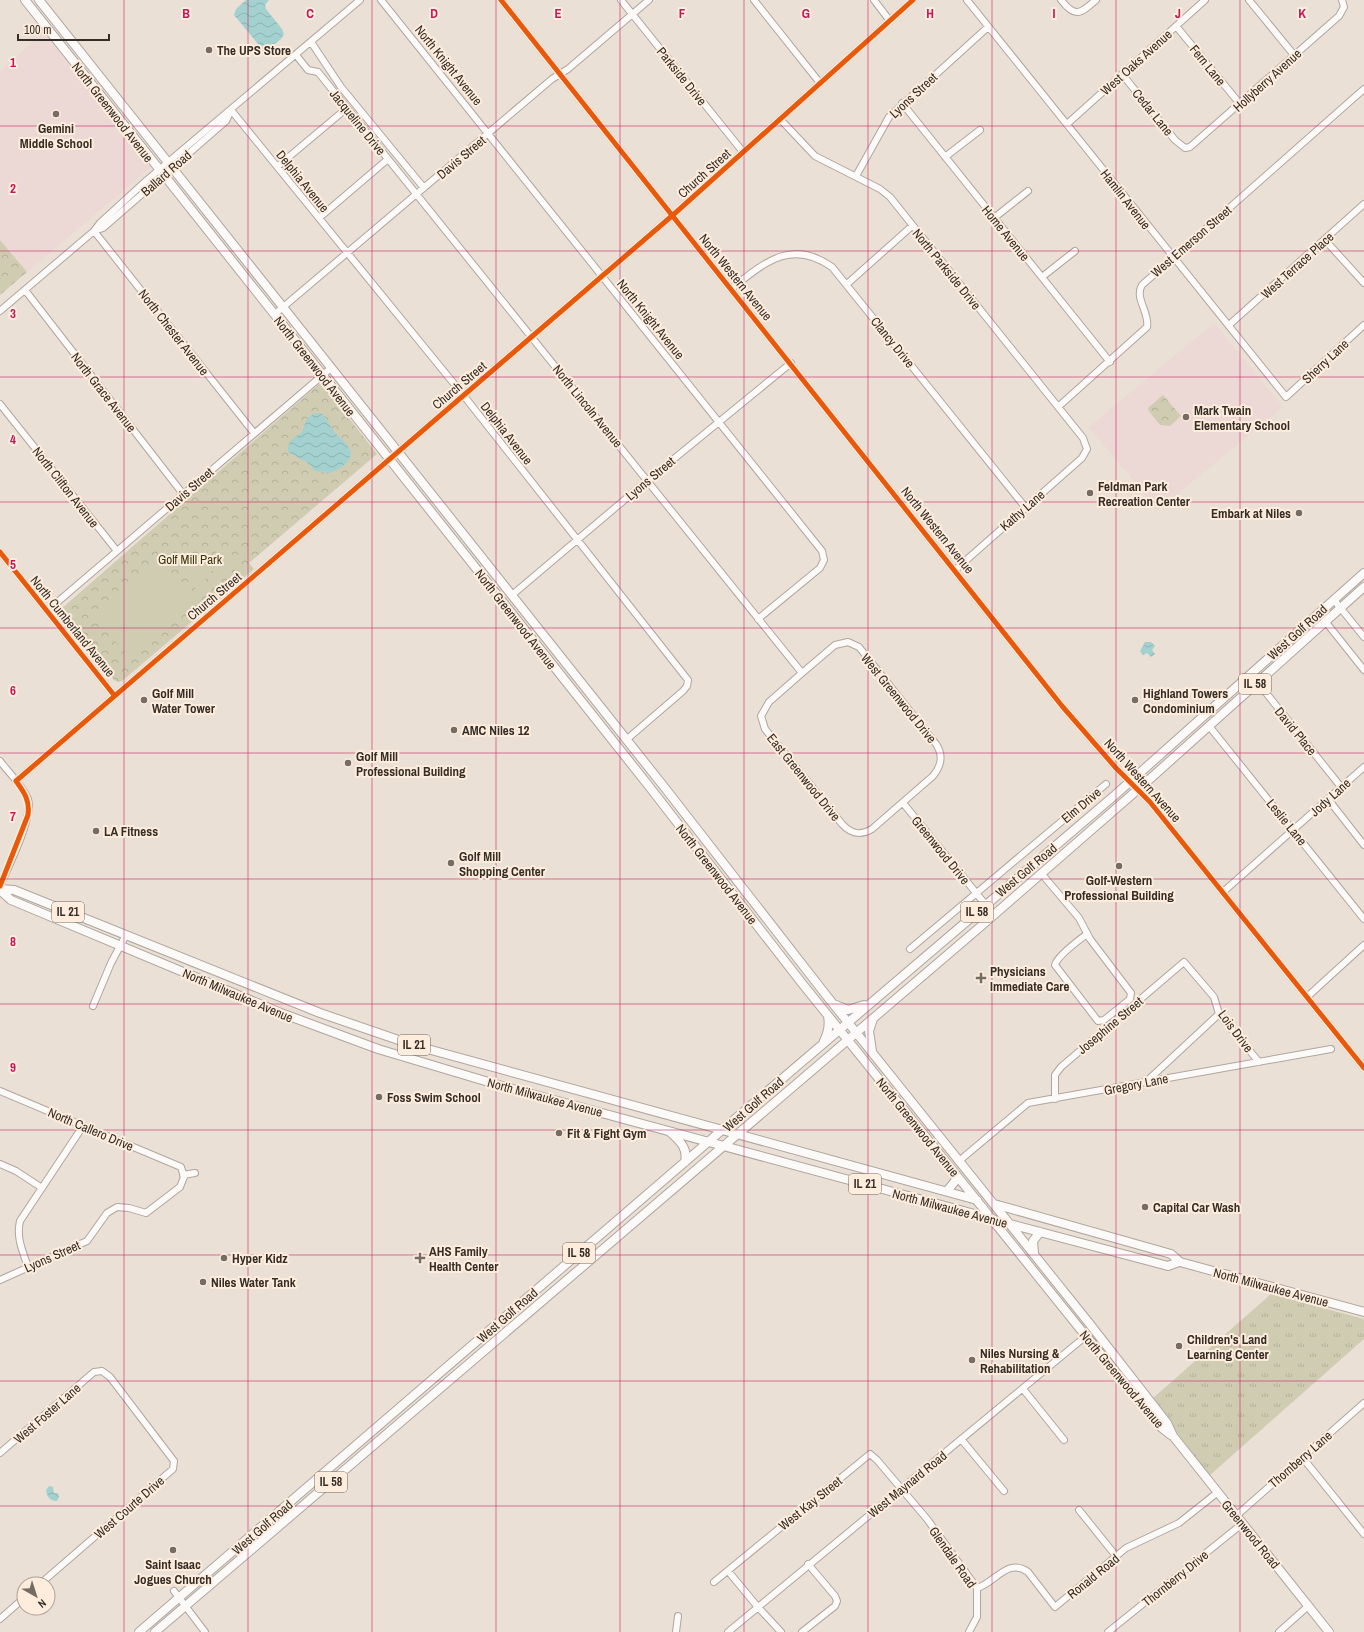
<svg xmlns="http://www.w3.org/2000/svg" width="1364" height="1632" font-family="'Archivo Narrow',sans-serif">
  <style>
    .education { fill: #ecd8d5 }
    .grass { fill: url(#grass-tufts) }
    .park { fill: url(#park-crowns) }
    .pitch { fill: #cfccb1 }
    .water { fill: url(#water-waves) }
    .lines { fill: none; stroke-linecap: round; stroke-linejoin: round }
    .minor-casing { stroke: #afa69e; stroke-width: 8 }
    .major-casing { stroke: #afa69e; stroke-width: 10 }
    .minor { stroke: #fcfaf9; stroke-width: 6 }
    .major { stroke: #fcfaf9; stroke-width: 8 }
    .cycleway-casing { stroke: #feeddd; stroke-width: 8 }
    .cycleway { stroke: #e8590c; stroke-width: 5 }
    .grid { fill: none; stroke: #c2185b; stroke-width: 1; stroke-opacity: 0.55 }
    .poi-dot { fill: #756c63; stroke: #feeddd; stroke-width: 1.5 }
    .labels { text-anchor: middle; stroke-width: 4; stroke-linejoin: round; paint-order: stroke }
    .shield { fill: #feeddd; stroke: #72675d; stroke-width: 1 }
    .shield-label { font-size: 12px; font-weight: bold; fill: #362e26 }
    .poi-label { font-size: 13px; font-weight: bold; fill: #362e26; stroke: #feeddd; text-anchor: start }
    .street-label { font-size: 13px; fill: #362e26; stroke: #feeddd }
    .park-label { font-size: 13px; fill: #36390f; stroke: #feeddd }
    .grid-label { font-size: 13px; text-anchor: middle; font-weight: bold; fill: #c2185b; stroke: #feeddd; stroke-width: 4; stroke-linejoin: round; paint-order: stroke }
  </style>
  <defs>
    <pattern id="grass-tufts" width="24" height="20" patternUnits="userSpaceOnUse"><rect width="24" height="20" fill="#cfccb1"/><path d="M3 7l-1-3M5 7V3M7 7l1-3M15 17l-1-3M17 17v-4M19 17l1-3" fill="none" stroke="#b2b098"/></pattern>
    <pattern id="park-crowns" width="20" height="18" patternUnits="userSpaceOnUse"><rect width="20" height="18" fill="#cfccb1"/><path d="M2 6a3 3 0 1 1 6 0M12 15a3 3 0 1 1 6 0" fill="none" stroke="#b2b098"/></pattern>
    <pattern id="water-waves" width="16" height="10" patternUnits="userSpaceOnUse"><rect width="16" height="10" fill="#a3d1cf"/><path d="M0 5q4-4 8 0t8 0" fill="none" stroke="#8db4b2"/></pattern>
  </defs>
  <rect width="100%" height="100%" fill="#ebe0d5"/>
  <path class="education" d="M45 31 151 167 27 272 0 240V71Z
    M1214 323 1283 407 1158 510 1089 427Z"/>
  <path class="grass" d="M1271 1294 1364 1319V1339L1209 1476 1152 1399Z"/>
  <path class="park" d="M0 240 27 272 0 295Z
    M319 384 323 385 377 454 249 563 254 569 122 681 118 682 114 680 62 615 61 609Z
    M1163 395 1181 416 1170 426 1160 425 1148 410V408Z"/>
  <path class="pitch" d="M222 547 236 564 228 570 214 554Z
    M213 556 227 572 219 579 205 562Z
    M160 564 191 601 127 655 96 619Z
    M194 565 211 586 201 595 183 574Z"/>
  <path class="water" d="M246 0H269L265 5 266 9 282 29 284 34 281 39 272 46 270 52 262 51 263 47 258 44 234 15 236 9Z
    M315 413 323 414 335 433 346 443 351 452C350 464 340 468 330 473L315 471 308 463 288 452C288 439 294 439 302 432 306 424 304 418 315 413Z
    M1145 642H1151L1155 646 1152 650 1155 654 1151 657 1147 653 1143 655 1140 651Z
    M49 1486 53 1487 54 1493H58L59 1497 57 1501C50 1501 47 1497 46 1490Z"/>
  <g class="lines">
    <defs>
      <path id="minor" d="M381 0 822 551 824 560 820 568 758 619
        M501 0 1062 706 1116 768 1150 802 1364 1068
        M621 0 743 152
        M754 0 820 83
        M874 0 890 21
        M967 0 1286 397 1364 325
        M1061 0C1075 18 1080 14 1096 0
        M1249 0 1294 55
        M1176 26 1240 104
        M311 42 341 87 424 188
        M296 55 308 70 318 72 347 108 802 673
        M1122 74 1175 140 1185 148 1190 147 1339 16 1344 7 1342 0
        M902 103 1110 362
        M231 110 464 396 688 680 687 686 683 691 626 740
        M780 119 815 156 880 189 890 197 1083 438 1087 449 1082 458 955 570
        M1067 124 1205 0
        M945 157 980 130
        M278 166 347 108
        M856 176 889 117 988 27
        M319 218 388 159
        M994 218 1028 191
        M94 231 254 433
        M94 231 103 228 226 121 231 110
        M1325 240 1364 283
        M1042 277 1075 251
        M847 284 912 226
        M731 289C764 263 791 238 832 267L1025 507
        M25 290 183 494
        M0 311 94 231 100 223 147 180 360 0
        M275 314 552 79 568 69 649 0
        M1229 325 1364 204
        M0 404 117 551
        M1058 407 1147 327C1150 313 1134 298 1142 285L1364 89
        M0 552 114 695
        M512 595 648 480 791 363
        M1334 600 1364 637
        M47 611 331 368
        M1325 621 1364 670
        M848 642 859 647 936 744C944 756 941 766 933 776L872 829C860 836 851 834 842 824L765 729 761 716 769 702 802 673 835 645Z
        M1251 674 1341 787
        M1209 726 1364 919
        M0 761C9 773 22 785 28 799 34 816 8 867 0 886
        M16 781 673 215 913 0
        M1328 799 1364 845
        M903 803 994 915
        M1041 873 1079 918 1090 939 1131 993 1130 999 1104 1020 1098 1021 1055 965C1057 956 1079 940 1087 934
        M1223 892 1364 767
        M910 949 1106 784
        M1307 997 1364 945
        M93 1006 111 963 126 935
        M1147 1081 1219 1014
        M0 1091 181 1167 184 1177 180 1187 146 1213 129 1208 117 1207 107 1213 87 1241 0 1280
        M1055 1099V1075L1061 1067 1184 962 1214 997 1219 1014 1259 1062
        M959 1161 1028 1103 1331 1049
        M0 1164 16 1171 42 1188
        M183 1175 195 1173
        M28 1267C23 1252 16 1238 20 1221L83 1126
        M1023 1389 1064 1440
        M961 1439 1004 1491
        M0 1453 94 1372 102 1371 110 1377 174 1461 173 1469 40 1584
        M1302 1457 1364 1534
        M1079 1510 1116 1556
        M1236 1516 1364 1403
        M728 1571 757 1606 781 1632
        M714 1582 870 1454 877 1460 927 1519 977 1588V1617L969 1632
        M977 1588C995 1583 1008 1557 1028 1572L1055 1607 1126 1548 1179 1523 1218 1492
        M174 1591 205 1632
        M0 1619 24 1598
        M676 1632 678 1616
        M728 1632 1086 1336
        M802 1632 835 1606 837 1601 835 1596 808 1564
        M1108 1632 1242 1524
        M1279 1632 1306 1608"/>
      <path id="major" d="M25 0 648 785 801 982 1081 1330 1162 1428 1171 1435
        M39 0 665 788 826 995 1089 1323 1167 1423 1173 1436 1329 1632
        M0 889 14 890 320 1013 413 1045 977 1200
        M0 890 11 900 281 1013 378 1049 502 1086 993 1219
        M836 1005 848 1010 864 1005
        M824 1041C828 1033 830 1026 828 1016
        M872 1051 869 1031 873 1019
        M670 1132C680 1141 688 1148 685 1162
        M947 1191 956 1180 953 1171
        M994 1204 1171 1254 1180 1262 1364 1312
        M1010 1224 1168 1266 1179 1262
        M1034 1253 1033 1241 1040 1232
        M139 1632 722 1130 1115 795 1364 573
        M155 1632 980 927 1151 778 1364 587"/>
    </defs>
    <use href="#minor" class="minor-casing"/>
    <use href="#major" class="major-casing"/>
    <use href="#minor" class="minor"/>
    <use href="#major" class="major"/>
    <defs>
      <path id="cycleway" d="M501 0 1062 706 1116 768 1150 802 1364 1068
        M0 552 114 695
        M0 886 28 815C30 800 24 792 16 781L673 215 913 0"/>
    </defs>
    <use href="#cycleway" class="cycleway-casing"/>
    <use href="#cycleway" class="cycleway"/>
  </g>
  <path class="grid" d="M124 0V1632M248 0V1632M372 0V1632M496 0V1632M620 0V1632M744 0V1632M868 0V1632M992 0V1632M1116 0V1632M1240 0V1632M0 126H1364M0 251H1364M0 377H1364M0 502H1364M0 628H1364M0 753H1364M0 879H1364M0 1004H1364M0 1130H1364M0 1255H1364M0 1381H1364M0 1506H1364"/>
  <g class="poi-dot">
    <circle cx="209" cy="50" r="4"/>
    <circle cx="56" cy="114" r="4"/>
    <circle cx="1186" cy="417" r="4"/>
    <circle cx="1090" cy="493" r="4"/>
    <circle cx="1299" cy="513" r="4"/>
    <circle cx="144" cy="700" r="4"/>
    <circle cx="1135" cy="700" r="4"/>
    <circle cx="454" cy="730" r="4"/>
    <circle cx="348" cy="763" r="4"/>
    <circle cx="96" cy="831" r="4"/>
    <circle cx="451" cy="863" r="4"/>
    <circle cx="1119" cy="866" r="4"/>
    <path d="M979 972h4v4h4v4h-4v4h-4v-4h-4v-4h4z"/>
    <circle cx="379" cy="1097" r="4"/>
    <circle cx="559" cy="1133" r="4"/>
    <circle cx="1145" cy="1207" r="4"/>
    <circle cx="224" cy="1258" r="4"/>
    <path d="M418 1252h4v4h4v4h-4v4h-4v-4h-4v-4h4z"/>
    <circle cx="203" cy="1282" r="4"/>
    <circle cx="1179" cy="1346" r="4"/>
    <circle cx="972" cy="1360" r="4"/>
    <circle cx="173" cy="1550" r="4"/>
  </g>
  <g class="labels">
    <g class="shield">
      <rect x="1239" y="674" width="32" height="20" rx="3"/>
      <rect x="52" y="902" width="32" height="20" rx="3"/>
      <rect x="961" y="902" width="32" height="20" rx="3"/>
      <rect x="398" y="1035" width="32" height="20" rx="3"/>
      <rect x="849" y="1174" width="32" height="20" rx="3"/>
      <rect x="563" y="1243" width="32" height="20" rx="3"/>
      <rect x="315" y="1472" width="32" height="20" rx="3"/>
    </g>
    <g class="shield-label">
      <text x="1255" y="688">IL 58</text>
      <text x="68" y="916">IL 21</text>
      <text x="977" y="916">IL 58</text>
      <text x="414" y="1049">IL 21</text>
      <text x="865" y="1188">IL 21</text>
      <text x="579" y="1257">IL 58</text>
      <text x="331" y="1486">IL 58</text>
    </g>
    <g class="poi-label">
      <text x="217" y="55">The UPS Store</text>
      <text x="56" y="133" text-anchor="middle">Gemini<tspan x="56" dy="15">Middle School</tspan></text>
      <text x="1194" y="415">Mark Twain<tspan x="1194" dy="15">Elementary School</tspan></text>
      <text x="1098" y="491">Feldman Park<tspan x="1098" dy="15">Recreation Center</tspan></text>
      <text x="1291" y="518" text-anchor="end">Embark at Niles</text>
      <text x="152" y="698">Golf Mill<tspan x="152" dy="15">Water Tower</tspan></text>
      <text x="1143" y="698">Highland Towers<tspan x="1143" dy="15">Condominium</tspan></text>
      <text x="462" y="735">AMC Niles 12</text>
      <text x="356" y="761">Golf Mill<tspan x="356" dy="15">Professional Building</tspan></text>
      <text x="104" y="836">LA Fitness</text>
      <text x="459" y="861">Golf Mill<tspan x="459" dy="15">Shopping Center</tspan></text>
      <text x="1119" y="885" text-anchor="middle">Golf-Western<tspan x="1119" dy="15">Professional Building</tspan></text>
      <text x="990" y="976">Physicians<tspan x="990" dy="15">Immediate Care</tspan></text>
      <text x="387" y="1102">Foss Swim School</text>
      <text x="567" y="1138">Fit &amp; Fight Gym</text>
      <text x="1153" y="1212">Capital Car Wash</text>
      <text x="429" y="1256">AHS Family<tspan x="429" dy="15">Health Center</tspan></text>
      <text x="232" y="1263">Hyper Kidz</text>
      <text x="211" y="1287">Niles Water Tank</text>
      <text x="1187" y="1344">Children's Land<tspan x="1187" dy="15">Learning Center</tspan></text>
      <text x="980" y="1358">Niles Nursing &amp;<tspan x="980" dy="15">Rehabilitation</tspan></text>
      <text x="173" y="1569" text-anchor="middle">Saint Isaac<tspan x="173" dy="15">Jogues Church</tspan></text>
    </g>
    <g class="street-label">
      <text transform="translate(1136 62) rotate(-42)" y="5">West Oaks Avenue</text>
      <text transform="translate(449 65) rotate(51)" y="5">North Knight Avenue</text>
      <text transform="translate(1208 65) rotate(51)" y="5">Fern Lane</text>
      <text transform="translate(682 76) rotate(51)" y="5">Parkside Drive</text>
      <text transform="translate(1267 80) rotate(-42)" y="5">Hollyberry Avenue</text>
      <text transform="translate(913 95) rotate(-43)" y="5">Lyons Street</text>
      <text transform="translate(113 112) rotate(52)" y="5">North Greenwood Avenue</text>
      <text transform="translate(1153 112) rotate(51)" y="5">Cedar Lane</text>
      <text transform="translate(358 122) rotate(51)" y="5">Jacqueline Drive</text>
      <text transform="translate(461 157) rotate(-40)" y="5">Davis Street</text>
      <text transform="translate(166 173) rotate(-41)" y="5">Ballard Road</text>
      <text transform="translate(704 173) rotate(-42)" y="5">Church Street</text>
      <text transform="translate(303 181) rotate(51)" y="5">Delphia Avenue</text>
      <text transform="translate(1126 199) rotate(52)" y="5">Hamlin Avenue</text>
      <text transform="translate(1006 233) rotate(51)" y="5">Home Avenue</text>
      <text transform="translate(1191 241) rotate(-41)" y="5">West Emerson Street</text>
      <text transform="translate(1297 265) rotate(-42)" y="5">West Terrace Place</text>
      <text transform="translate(947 269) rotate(51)" y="5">North Parkside Drive</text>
      <text transform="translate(736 277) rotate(51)" y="5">North Western Avenue</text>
      <text transform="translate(651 319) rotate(51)" y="5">North Knight Avenue</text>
      <text transform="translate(174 332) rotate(52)" y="5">North Chester Avenue</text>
      <text transform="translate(893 342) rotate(51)" y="5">Clancy Drive</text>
      <text transform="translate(1325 361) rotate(-43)" y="5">Sherry Lane</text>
      <text transform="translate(315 366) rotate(52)" y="5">North Greenwood Avenue</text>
      <text transform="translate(459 385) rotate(-40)" y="5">Church Street</text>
      <text transform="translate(104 392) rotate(52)" y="5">North Grace Avenue</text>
      <text transform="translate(588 406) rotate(51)" y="5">North Lincoln Avenue</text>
      <text transform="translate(507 433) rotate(52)" y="5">Delphia Avenue</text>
      <text transform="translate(650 478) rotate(-40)" y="5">Lyons Street</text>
      <text transform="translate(66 487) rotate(52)" y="5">North Clifton Avenue</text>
      <text transform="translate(189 489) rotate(-41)" y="5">Davis Street</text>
      <text transform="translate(1022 510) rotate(-41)" y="5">Kathy Lane</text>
      <text transform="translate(938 530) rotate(51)" y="5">North Western Avenue</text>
      <text transform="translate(214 596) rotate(-40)" y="5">Church Street</text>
      <text transform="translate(516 619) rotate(52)" y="5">North Greenwood Avenue</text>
      <text transform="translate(73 626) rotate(51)" y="5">North Cumberland Avenue</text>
      <text transform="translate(1297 632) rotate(-42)" y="5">West Golf Road</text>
      <text transform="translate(899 698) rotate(51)" y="5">West Greenwood Drive</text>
      <text transform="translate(1296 731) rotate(51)" y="5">David Place</text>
      <text transform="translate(804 777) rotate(51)" y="5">East Greenwood Drive</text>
      <text transform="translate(1143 780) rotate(48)" y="5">North Western Avenue</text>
      <text transform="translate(1330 797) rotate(-42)" y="5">Jody Lane</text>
      <text transform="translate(1081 805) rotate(-40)" y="5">Elm Drive</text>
      <text transform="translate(1287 822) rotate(51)" y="5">Leslie Lane</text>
      <text transform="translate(941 850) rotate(51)" y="5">Greenwood Drive</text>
      <text transform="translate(1026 870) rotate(-40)" y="5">West Golf Road</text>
      <text transform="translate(717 874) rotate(52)" y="5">North Greenwood Avenue</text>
      <text transform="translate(238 995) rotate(23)" y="5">North Milwaukee Avenue</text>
      <text transform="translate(1110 1025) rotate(-40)" y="5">Josephine Street</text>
      <text transform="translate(1236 1031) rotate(53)" y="5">Lois Drive</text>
      <text transform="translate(1136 1084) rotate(-11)" y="5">Gregory Lane</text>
      <text transform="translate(545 1097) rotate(15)" y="5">North Milwaukee Avenue</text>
      <text transform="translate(753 1104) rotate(-41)" y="5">West Golf Road</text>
      <text transform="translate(918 1127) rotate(51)" y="5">North Greenwood Avenue</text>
      <text transform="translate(91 1129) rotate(23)" y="5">North Callero Drive</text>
      <text transform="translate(950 1208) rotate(15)" y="5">North Milwaukee Avenue</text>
      <text transform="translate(52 1256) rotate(-24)" y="5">Lyons Street</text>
      <text transform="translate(1271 1287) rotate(15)" y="5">North Milwaukee Avenue</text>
      <text transform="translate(507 1315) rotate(-41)" y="5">West Golf Road</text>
      <text transform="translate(1122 1379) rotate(50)" y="5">North Greenwood Avenue</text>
      <text transform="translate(47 1413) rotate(-41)" y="5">West Foster Lane</text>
      <text transform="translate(1300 1459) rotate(-41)" y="5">Thornberry Lane</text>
      <text transform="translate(907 1484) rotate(-39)" y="5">West Maynard Road</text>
      <text transform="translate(810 1503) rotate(-39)" y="5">West Kay Street</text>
      <text transform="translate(129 1507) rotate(-41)" y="5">West Courte Drive</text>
      <text transform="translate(262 1527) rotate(-41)" y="5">West Golf Road</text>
      <text transform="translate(1251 1534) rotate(51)" y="5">Greenwood Road</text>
      <text transform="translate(953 1557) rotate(55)" y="5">Glendale Road</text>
      <text transform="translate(1093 1576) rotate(-39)" y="5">Ronald Road</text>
      <text transform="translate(1175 1578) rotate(-39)" y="5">Thornberry Drive</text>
    </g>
    <g class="park-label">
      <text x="190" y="564">Golf Mill Park</text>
    </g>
  </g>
  <g class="grid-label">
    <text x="186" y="18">B</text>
    <text x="310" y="18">C</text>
    <text x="434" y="18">D</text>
    <text x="558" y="18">E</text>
    <text x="682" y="18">F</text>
    <text x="806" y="18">G</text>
    <text x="930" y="18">H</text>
    <text x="1054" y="18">I</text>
    <text x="1178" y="18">J</text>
    <text x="1302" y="18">K</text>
    <text x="13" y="67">1</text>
    <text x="13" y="193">2</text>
    <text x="13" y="318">3</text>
    <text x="13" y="444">4</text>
    <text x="13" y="569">5</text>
    <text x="13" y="695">6</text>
    <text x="13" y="821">7</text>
    <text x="13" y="946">8</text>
    <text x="13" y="1072">9</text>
  </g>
  <g transform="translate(36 1596) rotate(141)"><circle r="19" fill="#feeddd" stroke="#aea194"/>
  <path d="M0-3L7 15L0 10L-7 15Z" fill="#756c63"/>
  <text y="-6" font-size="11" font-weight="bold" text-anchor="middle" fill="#362e26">N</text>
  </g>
  <path d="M18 34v6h91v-6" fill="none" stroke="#362e26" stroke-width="2"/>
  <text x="24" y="34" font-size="12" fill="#362e26" stroke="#feeddd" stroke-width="3" paint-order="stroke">100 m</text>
</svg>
